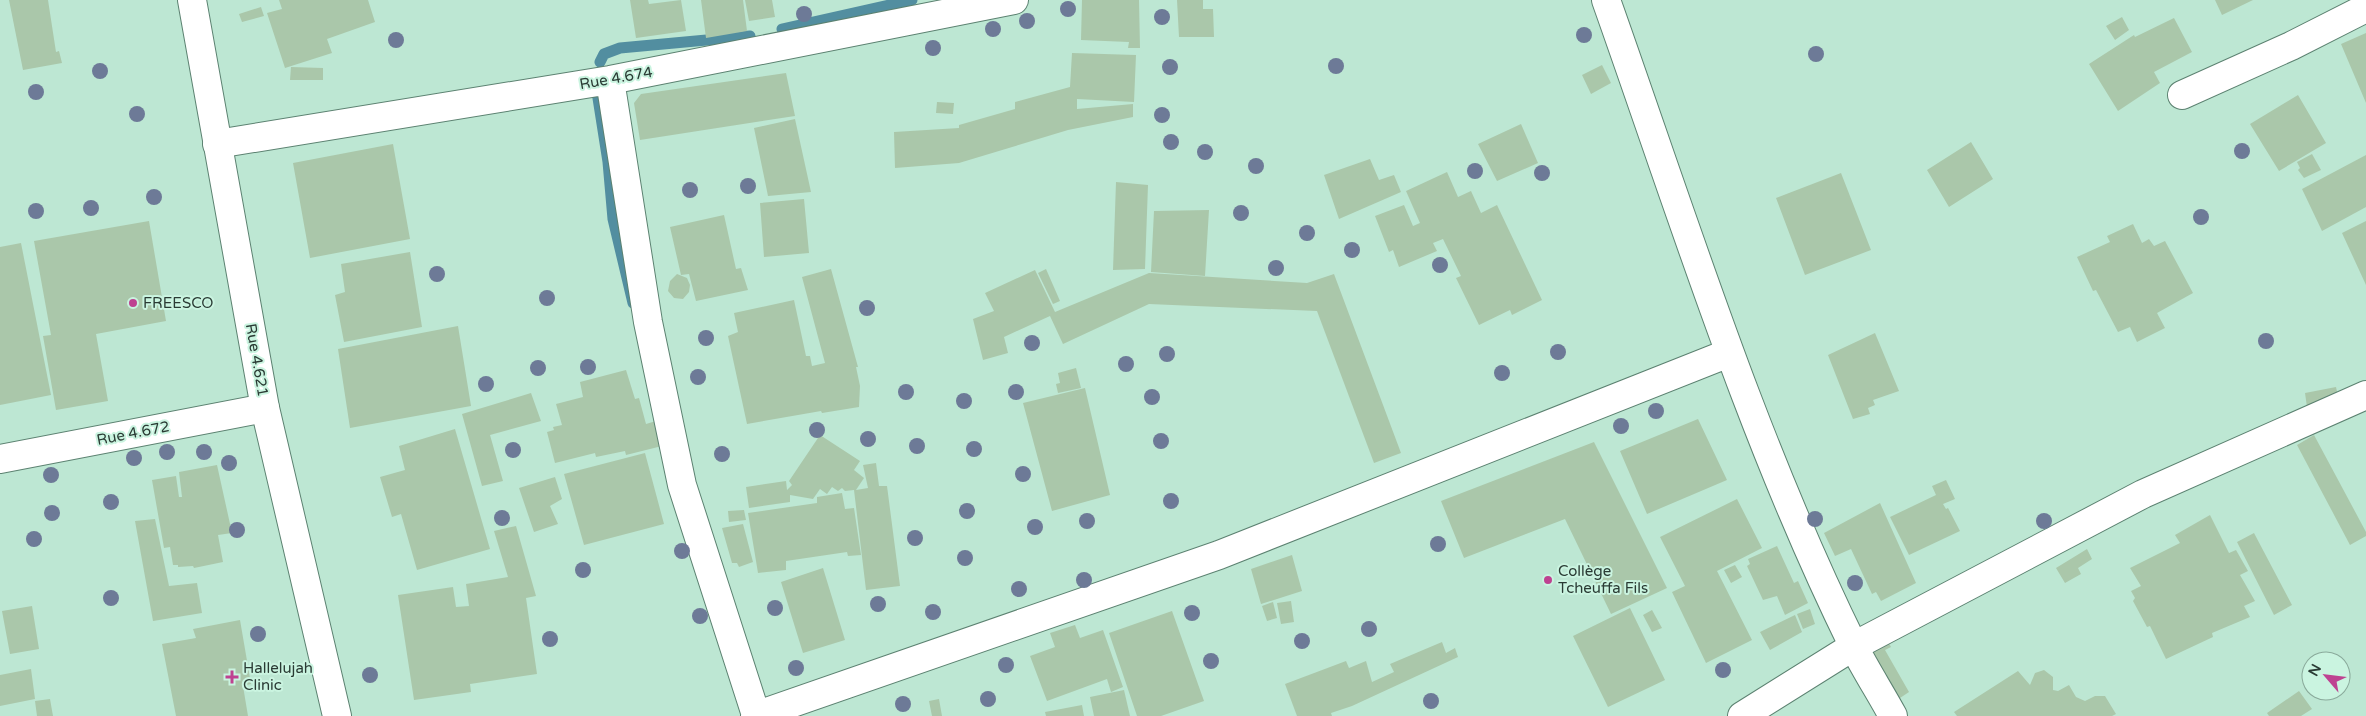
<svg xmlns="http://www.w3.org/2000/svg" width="2366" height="716" font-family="'Varela Round',sans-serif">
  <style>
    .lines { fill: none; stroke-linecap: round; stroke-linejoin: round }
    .stream { stroke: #528ea0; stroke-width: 11 }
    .building { fill: #aac7aa }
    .street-casing { stroke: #5c8271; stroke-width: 30 }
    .secondary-casing { stroke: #5c8271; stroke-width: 30 }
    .street { stroke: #fff; stroke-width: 28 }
    .secondary { stroke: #fff; stroke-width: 28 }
    .tree { fill: #6d7a97 }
    .poi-dot { fill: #be4291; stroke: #caf4e0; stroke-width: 2 }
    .labels { text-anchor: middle; stroke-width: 4; stroke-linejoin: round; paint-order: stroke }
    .street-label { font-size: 15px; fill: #2a3b34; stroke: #caf4e0 }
    .poi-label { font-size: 15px; fill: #2a3b34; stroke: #caf4e0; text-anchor: start }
  </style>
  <rect width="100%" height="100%" fill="#bde7d3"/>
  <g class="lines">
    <path class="stream" d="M782 29 912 0
      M600 62 604 54 620 48 750 36
      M597 92 608 162 613 219 633 303"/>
  </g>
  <path class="building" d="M9 0H48L56 52 59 51 62 63 23 70Z
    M279 0H368L375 22 327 39 332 53 285 68 267 13 282 9Z
    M630 0H648L649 4 681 0 686 31 636 38Z
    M701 0H743L747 31 706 38Z
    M745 0H772L775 17 749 21Z
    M1082 0H1139L1140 48H1128L1129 42 1081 40Z
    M1177 0H1203V9H1213L1214 37H1179Z
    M2215 0H2253L2222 15Z
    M261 7 264 16 242 22 239 14Z
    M2122 17 2129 30 2115 40 2106 26Z
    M2174 18 2192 52 2154 72 2160 83 2118 111 2089 64 2134 35 2135 37Z
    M2366 33V103L2341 44Z
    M1072 53 1136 55 1134 102 1077 99V109L1133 104V117L1068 130 959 163 895 168 894 132 959 128V125L1015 109V102L1070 87Z
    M1602 65 1611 83 1591 94 1582 75Z
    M291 67 323 68V80H290Z
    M786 73 795 116 640 140 634 103 641 94Z
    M2298 95 2326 143 2279 171 2250 124Z
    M937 102 954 103 953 114 936 113Z
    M795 119 811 192 768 196 754 128Z
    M1521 124 1538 163 1497 181 1478 144Z
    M1971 142 1993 179 1949 207 1927 170Z
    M393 144 410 239 310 258 293 163Z
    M2312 154 2321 170 2304 178 2298 170 2300 168 2297 162Z
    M2366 155V207L2322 231 2302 189Z
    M1370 159 1379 180 1394 175 1401 192 1339 219 1324 175Z
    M1447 172 1458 197 1471 191 1481 213 1497 205 1542 300 1512 315 1510 310 1479 325 1456 278 1461 276 1443 239 1433 243 1437 251 1399 267 1393 250 1389 252 1375 216 1404 205 1413 226 1420 223 1406 191Z
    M1841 173 1871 250 1805 275 1776 198Z
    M1116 182 1148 185 1145 269 1113 270Z
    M804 199 809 253 764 257 760 203Z
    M1209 210 1205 276 1151 272 1154 211Z
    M724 215 736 269 741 268 748 290 696 301 689 274 681 275 670 227Z
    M149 221 166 321 96 334 108 401 56 410 43 336 51 335 34 241Z
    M2366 221V285L2342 233Z
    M2133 224 2142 243 2149 239 2154 246 2165 241 2193 293 2157 313 2165 328 2137 342 2130 327 2118 332 2096 290 2093 291 2077 257 2110 242 2107 236Z
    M21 243 51 395 0 405V247Z
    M410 252 422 327 344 342 335 295 345 292 341 264Z
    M831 269 858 367H856L860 386 859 407 822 413 821 411 747 424 728 336 738 332 734 313 794 300 806 356H810L812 366 825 363 802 277Z
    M1046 269 1060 301 1053 304 1038 273Z
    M1035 270 1055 312 1149 273 1307 283 1334 274 1401 453 1374 463 1317 311 1149 304 1063 344 1050 316 1004 337 1008 353 983 360 973 319 994 311 985 293Z
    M677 274 687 278 690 285 689 292 683 299 674 298 668 291 670 281Z
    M458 326 471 406 350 428 338 349Z
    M1875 333 1899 391 1873 400 1875 405 1868 408 1870 414 1853 419 1828 355Z
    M1076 368 1081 388 1058 393 1056 384 1060 383 1058 373Z
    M626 370 635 399 639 398 646 424 656 421 662 446 626 455 625 451 596 457 595 453 555 463 547 432 554 430 553 427 562 425 556 404 583 397 580 382Z
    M2336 387 2339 401 2307 407 2305 393Z
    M1085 388 1110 495 1052 511 1023 403Z
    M531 393 541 421 490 435 503 481 482 486 462 414Z
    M1698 419 1727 480 1647 514 1620 451Z
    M455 429 490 549 417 570 401 514 392 517 380 477 405 470 399 446Z
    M820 435 860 461 854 470 864 478 856 490 868 488 863 465 876 463 879 486H887L900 586 866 590 854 490 845 491 842 488 838 491 832 487 827 494 820 489 813 499 790 495V502L749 508 746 487 786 481 787 490 792 485 789 481Z
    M2314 435 2366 532V536L2350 545 2297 445Z
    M1594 442 1667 588 1611 614 1565 519 1464 558 1441 501Z
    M645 453 664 524 584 545 564 474Z
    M217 465 232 533 218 535 223 562 194 568 193 566 178 567V565H173L170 547 164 548 152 480 176 476 179 497H182L179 472Z
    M555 477 562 499 550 506 558 524 534 532 519 488Z
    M1946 480 1955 499 1943 504 1946 509 1948 508 1960 531 1909 555 1890 517 1936 495 1932 486Z
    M842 493 845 509 854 508 861 555 848 556 847 552 786 561V570L758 573 748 513 817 503V497Z
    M1737 499 1762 548 1717 571 1752 640 1706 663 1672 592 1685 586 1660 537Z
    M1880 503 1916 583 1881 601 1876 592 1872 594 1851 549 1835 556 1824 533Z
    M744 510 746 520 729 522 728 511Z
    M2210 515 2229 553 2236 550 2248 571 2240 575 2255 601 2244 606 2250 617 2212 633 2213 637 2166 659 2150 626 2147 627 2133 601 2135 598 2131 591 2141 586 2130 568 2180 543 2175 535Z
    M155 519 169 586 197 583 202 613 153 621 135 521Z
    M743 524 753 562 739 567 737 563H732L722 528Z
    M516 526 536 596 526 598 537 674 470 684 471 692 414 700 398 595 453 587 456 607 469 606 466 584 508 577 494 531Z
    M2254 533 2292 605 2274 615 2237 542Z
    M1777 546 1794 583 1798 581 1808 603 1785 615 1777 596 1763 600 1747 566 1750 564 1748 559Z
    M2087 549 2092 559 2078 568 2081 574 2065 583 2056 568Z
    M1292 555 1302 591 1261 604 1251 569Z
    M1735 565 1742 577 1731 583 1724 570Z
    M823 568 845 640 803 653 781 582Z
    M1291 601 1294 622 1281 624 1277 603Z
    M1273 602 1277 618 1267 621 1262 606Z
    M32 606 39 649 10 654 2 611Z
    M1630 608 1665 680 1608 707 1573 636Z
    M1810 609 1815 624 1803 629 1797 614Z
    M1652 610 1662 628 1652 632 1643 615Z
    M1172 611 1204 701 1161 716H1137L1109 633Z
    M1795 615 1802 632 1770 650 1760 632Z
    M240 620 251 684 243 686 248 716H176L162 644 196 638 193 629Z
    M1075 625 1080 638 1103 630 1123 687 1111 692 1107 679 1047 701 1030 656 1055 647 1050 633Z
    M1885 636 1891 647 1885 650 1909 692 1888 706 1858 653Z
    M1442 642 1446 653 1455 648 1458 657 1352 706 1331 713 1332 716H1297L1285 684 1346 661 1349 668 1366 661 1372 682 1394 672 1390 664Z
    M31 669 35 699 0 706V675Z
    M2044 670 2053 677V690L2058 691 2069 685 2076 697 2085 701 2095 696H2105L2116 714 2112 716H1957L1954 712 2018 671 2030 685 2035 673Z
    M1124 690 1130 716H1094L1090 697Z
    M2299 691 2312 709 2301 716H2269L2267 713Z
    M50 699 53 716H37L35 701Z
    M939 699 942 716H932L929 701Z
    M1082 705 1084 716H1046L1045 712Z"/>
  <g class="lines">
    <defs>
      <path id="street" d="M1606 0C1683 217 1751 438 1853 645 1865 669 1880 692 1893 716
        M610 80 648 322 682 485 756 715
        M2182 95 2291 46 2366 8
        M217 144 610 80 1014 0
        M0 459 265 408
        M755 716 1219 555 1729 353
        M1742 716 1854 646 2143 494 2366 395"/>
      <path id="secondary" d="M192 0 265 408 337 716"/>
    </defs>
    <use href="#street" class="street-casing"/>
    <use href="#secondary" class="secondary-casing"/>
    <use href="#street" class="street"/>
    <use href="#secondary" class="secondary"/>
  </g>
  <g class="tree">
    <circle cx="1068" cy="9" r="8"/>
    <circle cx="804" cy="14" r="8"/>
    <circle cx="1162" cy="17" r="8"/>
    <circle cx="1027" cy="21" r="8"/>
    <circle cx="993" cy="29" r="8"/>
    <circle cx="1584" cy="35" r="8"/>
    <circle cx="396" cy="40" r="8"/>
    <circle cx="933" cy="48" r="8"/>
    <circle cx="1816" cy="54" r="8"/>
    <circle cx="1336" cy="66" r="8"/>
    <circle cx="1170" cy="67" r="8"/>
    <circle cx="100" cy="71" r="8"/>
    <circle cx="36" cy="92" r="8"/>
    <circle cx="137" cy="114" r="8"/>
    <circle cx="1162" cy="115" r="8"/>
    <circle cx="1171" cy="142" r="8"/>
    <circle cx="2242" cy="151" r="8"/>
    <circle cx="1205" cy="152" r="8"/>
    <circle cx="1256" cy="166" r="8"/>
    <circle cx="1475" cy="171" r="8"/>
    <circle cx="1542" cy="173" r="8"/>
    <circle cx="748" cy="186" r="8"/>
    <circle cx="690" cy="190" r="8"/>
    <circle cx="154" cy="197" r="8"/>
    <circle cx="91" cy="208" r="8"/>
    <circle cx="36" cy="211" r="8"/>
    <circle cx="1241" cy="213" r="8"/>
    <circle cx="2201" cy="217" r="8"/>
    <circle cx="1307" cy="233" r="8"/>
    <circle cx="1352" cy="250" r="8"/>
    <circle cx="1440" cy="265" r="8"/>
    <circle cx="1276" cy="268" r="8"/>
    <circle cx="437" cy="274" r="8"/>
    <circle cx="547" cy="298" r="8"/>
    <circle cx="867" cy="308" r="8"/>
    <circle cx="706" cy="338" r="8"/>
    <circle cx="2266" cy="341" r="8"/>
    <circle cx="1032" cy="343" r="8"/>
    <circle cx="1558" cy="352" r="8"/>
    <circle cx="1167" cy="354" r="8"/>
    <circle cx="1126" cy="364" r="8"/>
    <circle cx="588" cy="367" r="8"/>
    <circle cx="538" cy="368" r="8"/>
    <circle cx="1502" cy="373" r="8"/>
    <circle cx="698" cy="377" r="8"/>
    <circle cx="486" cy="384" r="8"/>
    <circle cx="906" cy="392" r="8"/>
    <circle cx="1016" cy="392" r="8"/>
    <circle cx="1152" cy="397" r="8"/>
    <circle cx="964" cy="401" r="8"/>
    <circle cx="1656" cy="411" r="8"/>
    <circle cx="1621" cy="426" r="8"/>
    <circle cx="817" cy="430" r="8"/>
    <circle cx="868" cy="439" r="8"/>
    <circle cx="1161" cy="441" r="8"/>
    <circle cx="917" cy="446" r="8"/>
    <circle cx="974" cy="449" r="8"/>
    <circle cx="513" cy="450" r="8"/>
    <circle cx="167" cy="452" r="8"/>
    <circle cx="204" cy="452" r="8"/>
    <circle cx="722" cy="454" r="8"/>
    <circle cx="134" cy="458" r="8"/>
    <circle cx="229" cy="463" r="8"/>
    <circle cx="1023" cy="474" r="8"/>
    <circle cx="51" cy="475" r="8"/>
    <circle cx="1171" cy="501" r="8"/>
    <circle cx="111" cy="502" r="8"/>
    <circle cx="967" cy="511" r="8"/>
    <circle cx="52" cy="513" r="8"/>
    <circle cx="502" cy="518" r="8"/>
    <circle cx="1815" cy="519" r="8"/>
    <circle cx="1087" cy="521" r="8"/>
    <circle cx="2044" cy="521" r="8"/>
    <circle cx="1035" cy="527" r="8"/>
    <circle cx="237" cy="530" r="8"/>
    <circle cx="915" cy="538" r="8"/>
    <circle cx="34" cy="539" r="8"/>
    <circle cx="1438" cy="544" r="8"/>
    <circle cx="682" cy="551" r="8"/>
    <circle cx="965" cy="558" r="8"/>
    <circle cx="583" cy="570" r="8"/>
    <circle cx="1084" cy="580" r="8"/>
    <circle cx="1855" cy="583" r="8"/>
    <circle cx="1019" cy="589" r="8"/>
    <circle cx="111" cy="598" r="8"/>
    <circle cx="878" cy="604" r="8"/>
    <circle cx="775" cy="608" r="8"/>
    <circle cx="933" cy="612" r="8"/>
    <circle cx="1192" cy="613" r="8"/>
    <circle cx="700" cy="616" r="8"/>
    <circle cx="1369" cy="629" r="8"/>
    <circle cx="258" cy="634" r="8"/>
    <circle cx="550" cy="639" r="8"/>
    <circle cx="1302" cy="641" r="8"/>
    <circle cx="1211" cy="661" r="8"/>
    <circle cx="1006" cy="665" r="8"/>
    <circle cx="796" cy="668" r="8"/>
    <circle cx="1723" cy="670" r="8"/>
    <circle cx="370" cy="675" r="8"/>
    <circle cx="988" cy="699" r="8"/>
    <circle cx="1431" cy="701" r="8"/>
    <circle cx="903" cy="704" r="8"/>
  </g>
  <g class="poi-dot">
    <circle cx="133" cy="303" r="5"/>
    <circle cx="1548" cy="580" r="5"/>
    <path d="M229.5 669.5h5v5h5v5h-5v5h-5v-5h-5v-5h5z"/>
  </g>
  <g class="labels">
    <g class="street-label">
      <text transform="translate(616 78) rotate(-10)" y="5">Rue 4.674</text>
      <text transform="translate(257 360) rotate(80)" y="5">Rue 4.621</text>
      <text transform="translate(133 433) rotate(-11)" y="5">Rue 4.672</text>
    </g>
    <g class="poi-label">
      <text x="143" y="308">FREESCO</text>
      <text x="1558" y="576">Collège<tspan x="1558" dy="17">Tcheuffa Fils</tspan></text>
      <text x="243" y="673">Hallelujah<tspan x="243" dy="17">Clinic</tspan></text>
    </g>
  </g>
  <g transform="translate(2326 676) rotate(298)"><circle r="24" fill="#caf4e0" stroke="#8aaa9b"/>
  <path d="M0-4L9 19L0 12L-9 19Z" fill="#be4291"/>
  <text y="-8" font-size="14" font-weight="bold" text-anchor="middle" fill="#2a3b34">N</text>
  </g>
</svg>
